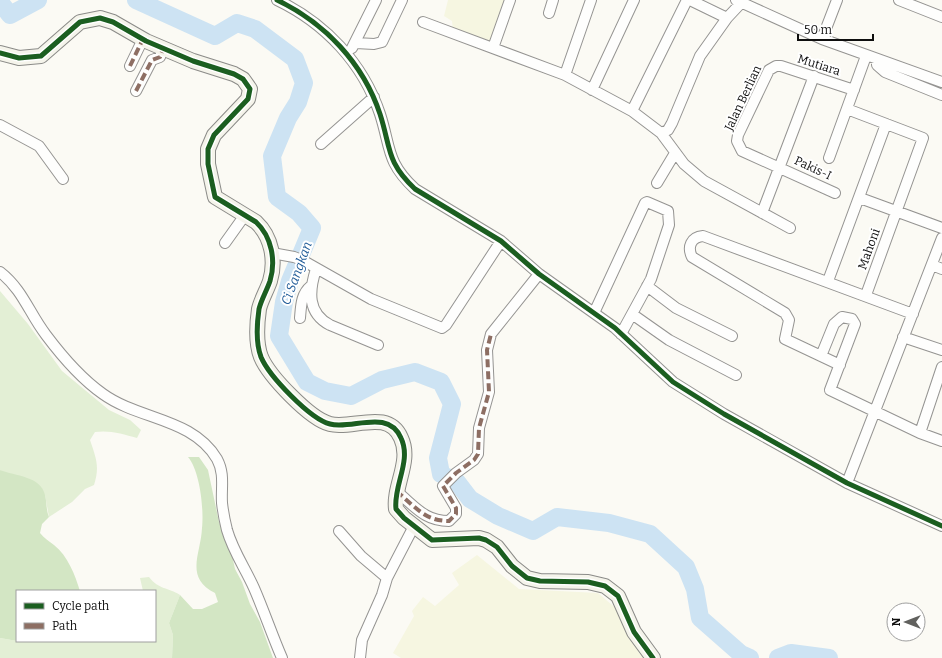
<svg xmlns="http://www.w3.org/2000/svg" width="942" height="658" font-family="Bitter,serif">
  <style>
    .farmland { fill: #f6f6e1 }
    .green { fill: #e3efd5 }
    .forest { fill: #d3e6c4 }
    .lines { fill: none; stroke-linecap: round; stroke-linejoin: round }
    .river { stroke: #cde3f3; stroke-width: 18 }
    .street-casing { stroke: #959492; stroke-width: 12 }
    .secondary-casing { stroke: #8b8b88; stroke-width: 16 }
    .street { stroke: #fefefd; stroke-width: 10 }
    .secondary { stroke: #f5f4eb; stroke-width: 14 }
    .quiet { stroke: #8d6e63; stroke-width: 4; stroke-dasharray: 8 4; stroke-linecap: butt }
    .cycleway-casing { stroke: #fff; stroke-width: 8 }
    .cycleway { stroke: #1b5e20; stroke-width: 5 }
    .labels { text-anchor: middle; stroke-width: 4; stroke-linejoin: round; paint-order: stroke }
    .street-label { font-size: 12px; fill: #0e0e0e; stroke: #fff }
    .water-label { font-size: 13px; font-style: italic; fill: #205b97; stroke: #fff }
  </style>
  <rect width="100%" height="100%" fill="#fbfaf4"/>
  <path class="farmland" d="M448 0H506L492 41 488 43 453 30 452 21 444 16Z
    M477 555 519 589 598 593 618 610 639 653 644 658H401L393 653 414 616 412 611 423 597 435 606 459 585 452 573Z"/>
  <path class="green" d="M0 291 28 324 62 371 109 410 130 420 141 430 137 438C123 434 110 430 95 432L90 440C96 458 100 466 94 485L85 489 72 502 49 517 45 495 0 470Z
    M149 577C159 590 168 587 180 595L169 623 173 635 172 658H0V638L23 642 155 641V591H143L140 578Z"/>
  <path class="forest" d="M188 457H199L208 470 219 522 231 551 235 569 242 582 250 604 260 622 273 658H172L173 635 169 623 180 595 193 609H202L218 602 215 593C184 577 201 554 202 528 204 509 200 471 188 457Z
    M0 470C15 476 41 476 45 495 47 503 46 510 49 517L42 524 40 533C44 538 49 541 54 545 68 556 75 575 80 591H17V641L0 638Z"/>
  <g class="lines">
    <path class="river" d="M136 0 215 36 237 23 255 29 295 59 304 83 298 102 288 118 272 156 277 197 299 213 312 228 290 281 284 302 279 336 307 382 325 391 351 396 382 380 415 372 441 382 452 404 438 458 441 474 457 482 470 499 498 516 533 531 557 517 609 523 650 534 686 567 695 589 700 618 741 654 750 658
      M0 2 10 15 38 0
      M778 658 791 653 829 658"/>
    <defs>
      <path id="street" d="M277 0C325 23 363 63 380 114 391 148 386 162 415 189L501 241 539 274 615 328 673 382 724 414 847 483 942 526
        M690 0 727 18
        M736 0 822 39 942 82
        M899 0 942 17
        M549 13 553 0
        M423 22 565 75 632 111 661 133 684 164 704 181 790 228
        M822 39 837 0
        M356 43 374 44 382 42 402 0
        M352 48 376 0
        M493 48 510 0
        M877 59V65L885 72 942 95
        M130 66 143 39
        M565 75 591 0
        M592 90 634 0
        M136 91 152 60 160 57 163 49
        M847 109 923 138 866 295
        M632 111 687 0
        M0 125 39 146 63 179
        M661 133 668 130 672 123 700 56 727 18 742 2
        M321 144 374 97
        M829 158 866 56
        M657 183 675 153
        M835 193 742 151 737 141 738 135 769 70 776 66H781L854 90
        M860 198 942 228
        M762 213 814 76
        M225 243 245 215
        M272 253 294 257 302 260 371 299 442 328 446 325 501 241
        M932 265 942 269
        M316 269C309 291 307 313 330 325L378 345
        M0 272C23 290 29 313 46 335 61 355 83 380 103 394 139 420 193 418 217 459 225 474 221 487 222 503 223 512 225 522 227 530 233 551 245 568 254 588 264 611 272 635 282 658
        M828 281 886 124
        M647 286 676 308 732 336
        M594 313 645 203 647 202 668 211 669 225 651 279 621 334
        M632 314 669 340 736 375
        M300 318C301 306 301 294 311 286
        M903 337 942 350
        M821 356 834 324 842 317 852 319 855 324 830 390 920 433 942 441
        M840 365 785 339 789 320 785 313 692 257C687 247 691 237 703 236L913 314
        M920 433 942 367
        M847 483 942 238
        M396 491C415 506 424 521 449 521L456 514V508L443 486 456 473 474 460 478 454 479 428 489 392 487 350 491 334 539 274
        M339 531 361 556 387 578
        M360 658 362 640 382 595 387 578 414 526"/>
      <path id="secondary" d="M0 53 19 58 41 56 80 22 100 18 113 22 146 41 193 61 234 74 243 79 250 89 248 99 214 135 208 149V164L215 197 256 222C272 237 276 261 270 281 267 290 261 300 259 309 257 323 256 344 261 357 269 376 310 419 330 424 352 430 388 408 401 438 412 461 393 486 396 509L404 518 432 540 479 538 486 540 497 547 512 566 527 578 540 581 588 582 605 586 618 596 634 632 653 658"/>
    </defs>
    <use href="#street" class="street-casing"/>
    <use href="#secondary" class="secondary-casing"/>
    <use href="#street" class="street"/>
    <use href="#secondary" class="secondary"/>
    <path class="quiet" d="M130 66 143 39
      M136 91 152 60 160 57 163 49
      M396 491C415 506 424 521 449 521L456 514V508L443 486 456 473 474 460 478 454 479 428 489 392 487 350 491 334"/>
    <defs>
      <path id="cycleway" d="M277 0C325 23 363 63 380 114 391 148 386 162 415 189L501 241 539 274 615 328 673 382 724 414 847 483 942 526
        M0 53 19 58 41 56 80 22 100 18 113 22 146 41 193 61 234 74 243 79 250 89 248 99 214 135 208 149V164L215 197 256 222C272 237 276 261 270 281 267 290 261 300 259 309 257 323 256 344 261 357 269 376 310 419 330 424 352 430 388 408 401 438 412 461 393 486 396 509L404 518 432 540 479 538 486 540 497 547 512 566 527 578 540 581 588 582 605 586 618 596 634 632 653 658"/>
    </defs>
    <use href="#cycleway" class="cycleway-casing"/>
    <use href="#cycleway" class="cycleway"/>
  </g>
  <g class="labels">
    <g class="street-label">
      <text transform="translate(819 65) rotate(18)" y="4">Mutiara</text>
      <text transform="translate(743 98) rotate(-65)" y="4">Jalan Berlian</text>
      <text transform="translate(813 168) rotate(25)" y="4">Pakis-I</text>
      <text transform="translate(869 249) rotate(-70)" y="4">Mahoni</text>
    </g>
    <g class="water-label">
      <text transform="translate(296 273) rotate(-70)" y="5">Ci Sangkan</text>
    </g>
  </g>
  <rect x="16" y="590" width="140" height="52" fill="#ffffff" stroke="#9f9f9f"/>
  <rect x="24" y="603" width="20" height="6" fill="#1b5e20" stroke="#9f9f9f"/>
  <text x="52" y="610" font-size="12" fill="#0e0e0e">Cycle path</text>
  <rect x="24" y="623" width="20" height="6" fill="#8d6e63" stroke="#9f9f9f"/>
  <text x="52" y="630" font-size="12" fill="#0e0e0e">Path</text>
  <g transform="translate(906 622) rotate(270)"><circle r="19" fill="#ffffff" stroke="#9f9f9f"/>
  <path d="M0-3L7 15L0 10L-7 15Z" fill="#61615e"/>
  <text y="-6" font-size="11" font-weight="bold" text-anchor="middle" fill="#0e0e0e">N</text>
  </g>
  <path d="M798 34v6h75v-6" fill="none" stroke="#0e0e0e" stroke-width="2"/>
  <text x="804" y="34" font-size="12" fill="#0e0e0e" stroke="#ffffff" stroke-width="3" paint-order="stroke">50 m</text>
</svg>
